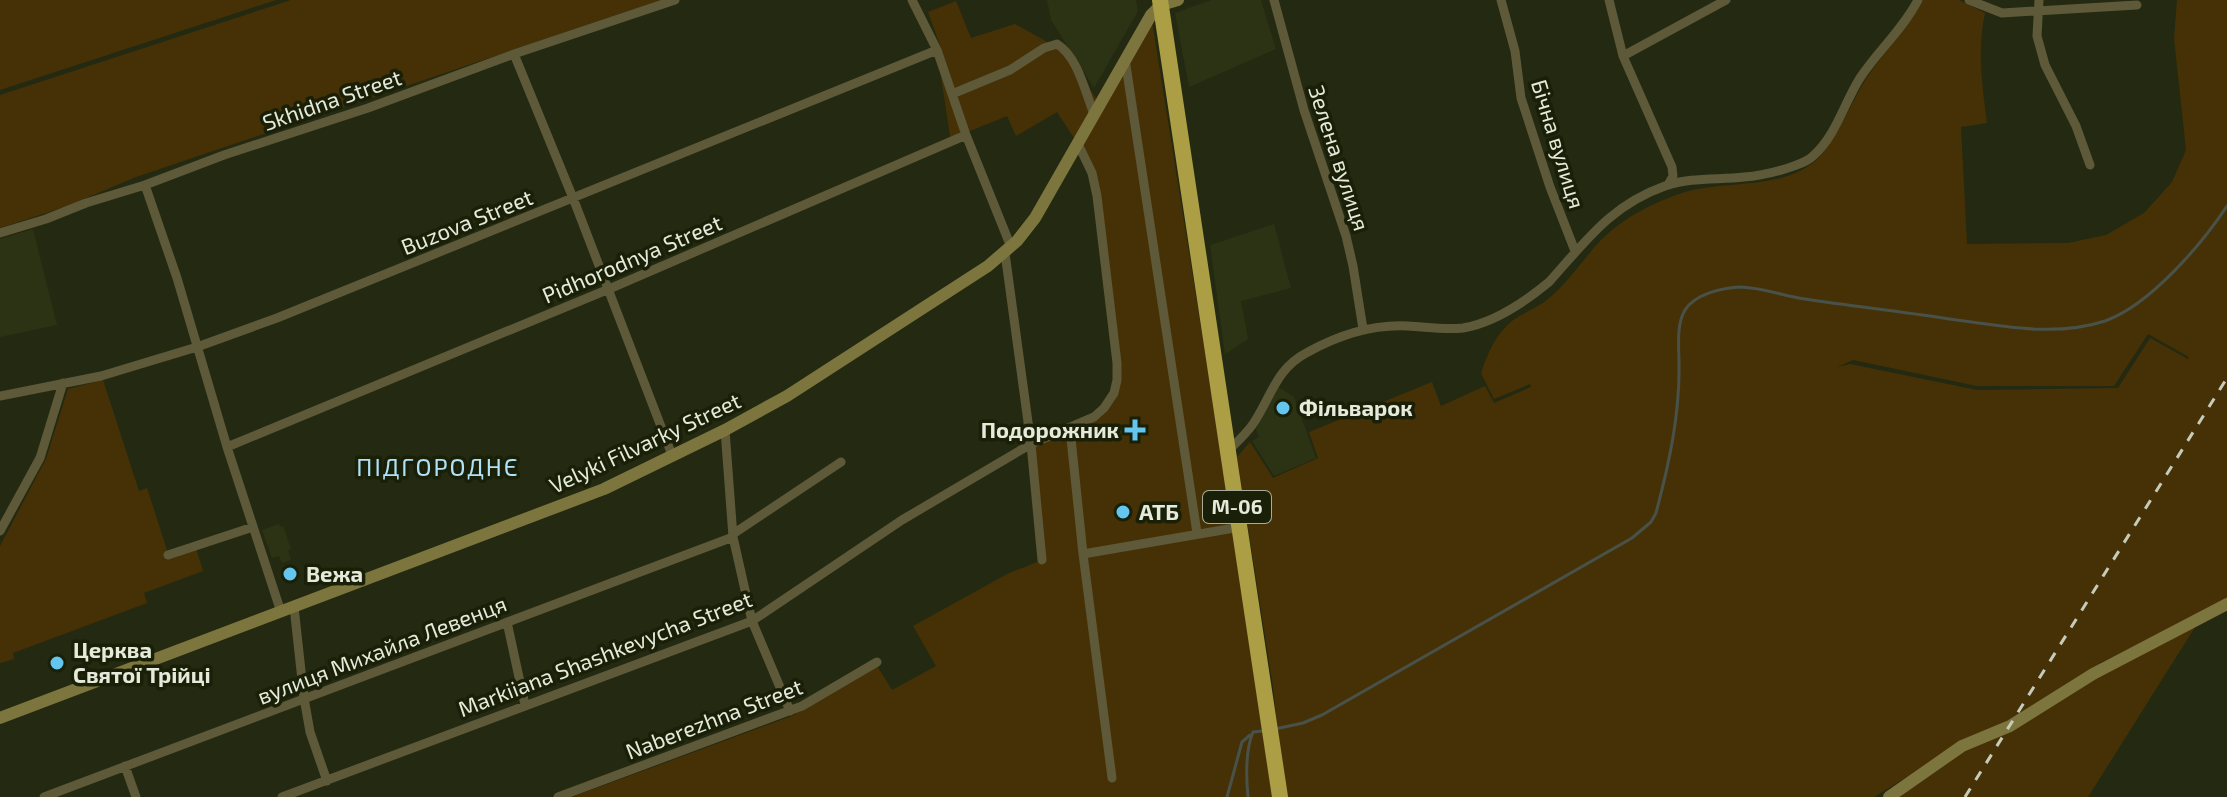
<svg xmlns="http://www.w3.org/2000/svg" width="2227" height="797" font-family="'Exo 2',sans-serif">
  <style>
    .built { fill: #2b3314 }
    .green { fill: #463106; fill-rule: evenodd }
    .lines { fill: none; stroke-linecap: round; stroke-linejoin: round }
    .stream { stroke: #485249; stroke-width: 3 }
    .street { stroke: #5e5938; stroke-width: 9 }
    .secondary { stroke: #7d753e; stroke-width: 12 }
    .highway { stroke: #ab9e45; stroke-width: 16 }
    .rail { stroke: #c6ccbb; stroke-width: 3; stroke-dasharray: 10 10; stroke-linecap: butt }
    .poi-dot { fill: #64c5ee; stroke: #192007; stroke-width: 3 }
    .labels { text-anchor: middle; stroke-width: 7; stroke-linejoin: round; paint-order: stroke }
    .shield { fill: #192007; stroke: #a8ad9b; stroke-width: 2 }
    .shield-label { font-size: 20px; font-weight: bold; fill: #e5eadb }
    .street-label { font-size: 22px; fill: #e5eadb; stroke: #192007 }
    .poi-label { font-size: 22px; font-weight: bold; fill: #e5eadb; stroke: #192007; text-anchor: start }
    .neighbourhood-label { font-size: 24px; letter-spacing: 2px; fill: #afe1f7; stroke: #192007 }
  </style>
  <rect width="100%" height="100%" fill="#232a11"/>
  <path class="built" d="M1047 0H1136L1138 11 1094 88 1051 20Z
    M1211 0H1261L1276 49 1189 87 1175 13Z
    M1274 224 1291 288 1241 301 1248 339 1225 354 1210 245Z
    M33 229 57 325 0 337V239Z
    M1274 384 1294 397 1316 458 1274 476 1252 441 1259 437 1256 430Z
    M279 524 280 527 283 526 291 549 288 550 291 560 282 563 279 556 272 558 262 530Z"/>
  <path class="green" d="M0 0H276L0 90Z
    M291 0H661L136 177 67 206 0 228V95Z
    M1922 0H1959L1985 13C1977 50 1982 85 1987 123L1961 127 1967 244 2068 243 2106 235 2144 213 2172 182 2186 150 2174 38 2177 0H2227V600L2100 663 2094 672 2197 624 2088 797H1900L1927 765 1874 797H1285L1273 687 1237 457 1250 442 1273 478 1318 458 1309 432 1432 382 1441 406 1485 386 1494 403 1531 387 1530 384 1494 399 1481 373C1488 353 1495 335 1512 321 1523 313 1537 308 1548 299 1568 283 1583 259 1601 240 1624 217 1654 202 1685 192 1726 180 1779 190 1814 162 1834 146 1851 102 1866 79 1884 52 1907 30 1922 0ZM2148 334 2189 357 2188 359 2150 338 2118 388 1977 390 1850 364 1837 367 1853 360 1977 386H2114Z
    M956 1 971 38 1015 24 1049 43 1069 58 1099 103 1151 15 1234 534 1272 797H572L792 716 876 664 892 690 936 666 913 626 1007 574 1042 560 1031 444 1094 417 1117 380 1097 196 1078 144 1057 112 1016 136 1007 116 970 131 951 142 937 50 941 48 928 12Z
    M103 380 139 491 147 488 168 553 195 545 203 571 144 593 147 603 13 653 14 659 0 663V546L46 459 68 389Z"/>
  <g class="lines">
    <path class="stream" d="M1275 729 1303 723 1322 715 1632 538 1651 522 1656 513C1669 464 1680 414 1679 364 1679 347 1676 325 1685 310 1695 294 1722 288 1739 287 1761 287 1783 296 1805 299 1851 306 1897 311 1943 318 1996 325 2053 338 2105 321 2150 305 2201 245 2227 206
      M1227 797 1242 742 1250 735
      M1248 797C1246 776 1245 751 1253 732L1263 731"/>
    <path class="street" d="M912 0 937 50 966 135 1011 247
      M1274 0 1304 110 1346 236 1353 266 1363 329
      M1501 0 1515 51 1521 98 1550 187 1575 251
      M1609 0 1623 56 1672 167 1673 176 1668 185
      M1969 0 2002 13 2137 5
      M2039 0 2037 36 2045 65 2076 126 2090 165
      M514 54 573 198 672 455
      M1623 56 1726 0
      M1125 59 1197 533
      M952 94 1010 70 1044 48 1057 44C1078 57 1085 92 1094 114
      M145 185 177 278 227 447 281 612
      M0 233 46 219 86 203 145 185 224 155 368 108 514 54 675 0
      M1005 253 1031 444 1042 560
      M0 396 101 376 197 347 277 318 937 50
      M1070 429 1083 554
      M725 430 733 537 752 621 790 711
      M227 447 609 289 966 135
      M1228 451C1237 442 1246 434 1253 424 1272 396 1275 369 1308 352 1339 335 1373 324 1408 326 1427 327 1444 330 1463 328 1493 323 1526 301 1549 282 1586 241 1611 205 1665 186 1691 177 1718 180 1744 177 1760 176 1776 172 1791 167 1799 164 1807 162 1813 156 1836 136 1844 103 1860 78 1878 51 1903 29 1918 0
      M0 531 40 458 63 383
      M733 534 841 462
      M168 555 253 527
      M294 607 304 698 310 732 327 781
      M507 622 525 705
      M125 766 136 797
      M1112 778 1083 554 1240 527
      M44 797 733 537
      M282 797 752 621 902 520 1031 444 1094 417 1104 408 1114 393 1117 380V363L1097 196 1092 173 1078 144
      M558 797 802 706 877 662"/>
    <path class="secondary" d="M0 718 604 489 725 430 787 396 988 266 1017 241 1035 218 1151 15 1161 5 1178 0
      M1889 797 1962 746 2010 726 2093 674 2227 604"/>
    <path class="highway" d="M1160 0 1280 797"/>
    <path class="rail" d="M1965 797 2227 378"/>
  </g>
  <g class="poi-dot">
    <circle cx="1283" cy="408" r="8"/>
    <path d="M1131 418h8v8h8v8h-8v8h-8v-8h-8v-8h8z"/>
    <circle cx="1123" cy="512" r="8"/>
    <circle cx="290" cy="574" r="8"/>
    <circle cx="57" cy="663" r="8"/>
  </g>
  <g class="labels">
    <rect class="shield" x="1203" y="491" width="68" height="32" rx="6"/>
    <g class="shield-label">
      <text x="1237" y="514">М-06</text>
    </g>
    <g class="street-label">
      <text transform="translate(332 100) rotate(-19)" y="8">Skhidna Street</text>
      <text transform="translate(1558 144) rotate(73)" y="8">Бічна вулиця</text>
      <text transform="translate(1339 158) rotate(72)" y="8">Зелена вулиця</text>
      <text transform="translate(467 222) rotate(-22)" y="8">Buzova Street</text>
      <text transform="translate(632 259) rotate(-23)" y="8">Pidhorodnya Street</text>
      <text transform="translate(645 443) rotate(-25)" y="8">Velyki Filvarky Street</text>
      <text transform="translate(382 650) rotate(-21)" y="8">вулиця Михайла Левенця</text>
      <text transform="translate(605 654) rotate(-21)" y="8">Markiiana Shashkevycha Street</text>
      <text transform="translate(714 719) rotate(-21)" y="8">Naberezhna Street</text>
    </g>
    <g class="poi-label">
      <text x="1299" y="416">Фільварок</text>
      <text x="1119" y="438" text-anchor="end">Подорожник</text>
      <text x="1139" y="520">АТБ</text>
      <text x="306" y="582">Вежа</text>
      <text x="73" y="658">Церква<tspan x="73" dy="25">Святої Трійці</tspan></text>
    </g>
    <g class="neighbourhood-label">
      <text x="438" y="476">ПІДГОРОДНЄ</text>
    </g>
  </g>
</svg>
